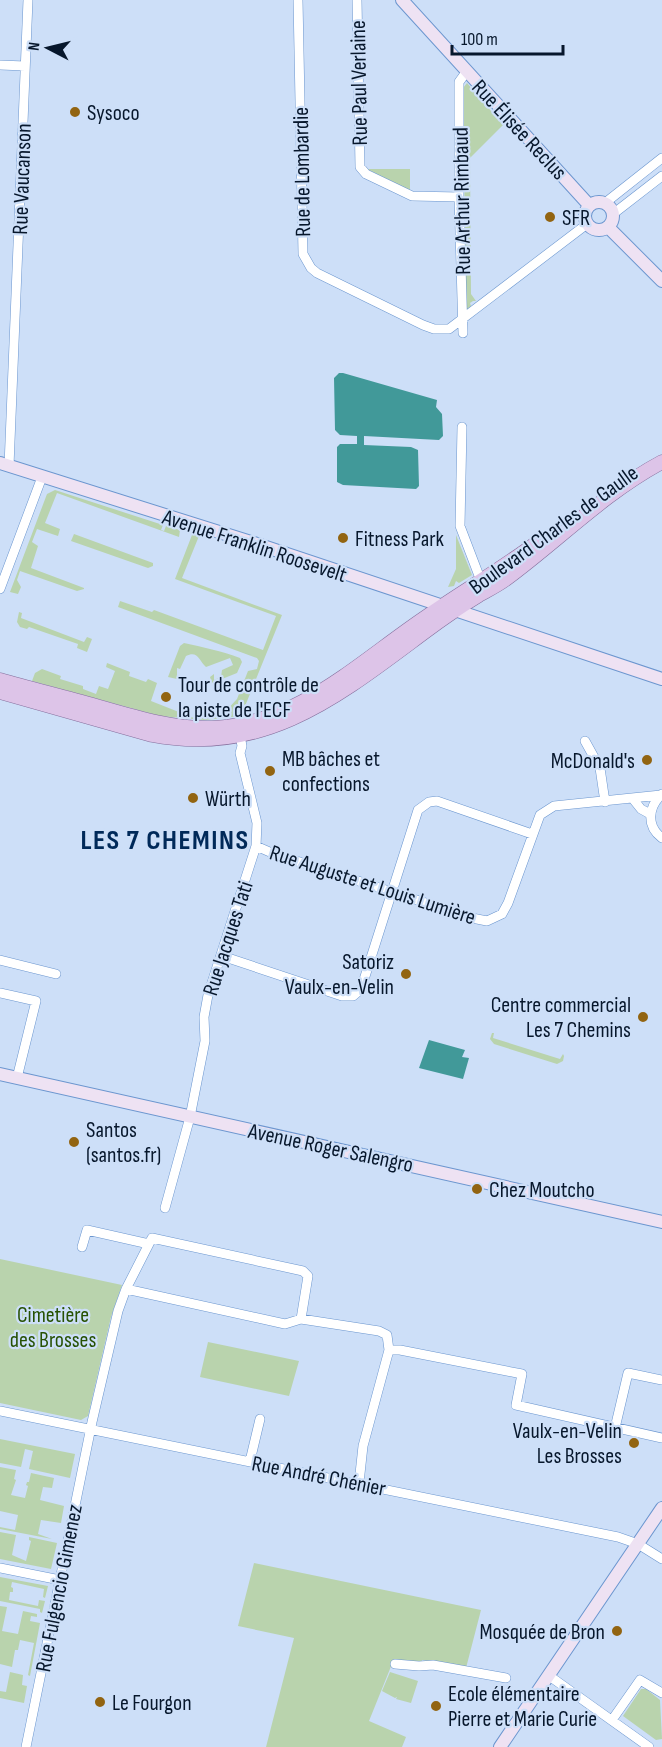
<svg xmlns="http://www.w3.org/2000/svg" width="662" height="1747" font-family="'Sofia Sans Condensed',sans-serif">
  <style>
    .green { fill: #b9d3ad }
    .water { fill: #419999 }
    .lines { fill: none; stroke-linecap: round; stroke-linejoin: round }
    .street-casing { stroke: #6b96cf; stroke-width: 10 }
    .secondary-casing { stroke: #6b96cf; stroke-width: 14 }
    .primary-casing { stroke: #846e9c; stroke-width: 15 }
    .street { stroke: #fff; stroke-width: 9 }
    .secondary { stroke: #eee2f3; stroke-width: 12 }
    .primary { stroke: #ddc4e8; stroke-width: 14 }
    .poi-dot { fill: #926411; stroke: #cddff8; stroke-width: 2 }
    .labels { text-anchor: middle; stroke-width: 4.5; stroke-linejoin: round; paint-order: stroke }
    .street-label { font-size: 22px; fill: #07172c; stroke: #cddff8 }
    .poi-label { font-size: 22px; fill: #07172c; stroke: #cddff8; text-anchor: start }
    .park-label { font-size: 22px; fill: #265103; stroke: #cddff8 }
    .district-label { font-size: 28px; font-weight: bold; letter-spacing: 1.5px; fill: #002959; stroke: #cddff8 }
  </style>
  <rect width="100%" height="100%" fill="#cddff8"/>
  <path class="green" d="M467 83 503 125 470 158 471 294 476 301H473L470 303 471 306 466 310 463 88Z
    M367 169H410V191Z
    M55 490 163 525 161 530 164 531 166 526 180 530 179 537 57 493 45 523 60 529 58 536 37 529 32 542 38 546 31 568 84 588V589L77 591 20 571 17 580 21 587 18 594 10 592 47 494Z
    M74 534 153 563V566L148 568 71 541Z
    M194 534 199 536 182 578 282 615 241 716 205 720 160 716 32 681 35 673 42 669 61 676 60 679 83 686V689L96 694 99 686 108 689 115 671 106 667 107 663 130 672 129 676 146 682 148 679 157 683 151 701 194 718 209 715 217 716 224 713 237 699 248 671 257 669 259 661 257 658 118 607 120 601 152 612 154 610 263 650 276 616 175 579 192 535Z
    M456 535 472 575 459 583 456 581 454 586 448 587 456 569Z
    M19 612 22 613 21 618 84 642 87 637 92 639 87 652 77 648 78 644 29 627 27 629 20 627 17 622Z
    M184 643C202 647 222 651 240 658L242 662 237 673 212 683 210 677 214 674V680L221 677 222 670 233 665 230 658 206 667C199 661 198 650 186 656L180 669 177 668V679L168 677 180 646Z
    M492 1033H494L493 1038 560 1059 563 1054 564 1056 563 1061 557 1064 494 1044 490 1039Z
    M0 1259 122 1285 111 1317 88 1416 81 1420 0 1403Z
    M208 1342 299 1361 289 1396 200 1377Z
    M0 1439 75 1454 70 1478 29 1469 33 1451 25 1449 21 1467 0 1463Z
    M0 1467 16 1470 14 1479 16 1480 11 1495 25 1498 28 1486 26 1485 27 1482H29L31 1473 54 1478 52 1488 43 1487 40 1500 64 1506 61 1523 41 1520 38 1534 52 1539 0 1529V1527L15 1530 18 1515 0 1511Z
    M0 1532 16 1535 12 1555 26 1561 31 1541 29 1540V1537L57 1543 51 1569 0 1559Z
    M254 1563 481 1610 466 1668 422 1660 421 1664 394 1659 369 1721 406 1737 402 1747H266L294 1638 238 1626Z
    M0 1577 48 1586 45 1598 43 1597 44 1589 12 1582 11 1587 13 1588V1592H10L9 1600 38 1606 39 1600 45 1601 42 1613 40 1612V1609L0 1601Z
    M0 1606 7 1607 2 1631 18 1634 23 1611 37 1614V1617L31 1616 30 1621 40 1623 30 1676 28 1675 34 1643 20 1640 18 1650H15L12 1667 0 1664Z
    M10 1672 23 1675 22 1685 27 1686 24 1703 0 1698V1691L6 1692Z
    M390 1672 418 1681 411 1703 396 1699 397 1697 395 1698 382 1691Z
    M641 1689H646L660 1700 662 1739 656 1740 623 1716Z"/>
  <path class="water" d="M339 373H343L437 400 436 407 442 414 443 436 439 440 364 436V445L411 447 418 450 419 486 416 489 343 485 337 482V447L340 444H357V436L340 435 335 430 334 378Z
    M429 1040 465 1050 462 1057 469 1058 463 1079 419 1068Z"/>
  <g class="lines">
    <defs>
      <path id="street" d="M298 0 303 254 311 268 317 273 423 325 434 329H449L587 224
        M357 0 360 167 366 174 412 196 459 197
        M0 65 25 66
        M605 203 662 158
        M613 214 662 176
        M463 333 459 197V82L467 71
        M462 427 460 526 481 581
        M9 466 28 0
        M0 589 42 477
        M585 741 600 768 605 802
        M662 794C648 807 646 826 662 838
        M633 799 641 809 650 814
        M256 846 272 853 472 918 487 921 502 914 508 903 540 815 554 806 661 795
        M222 956 342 996H353L361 989 418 810 429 802 437 801 532 834
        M0 960 56 974
        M0 993 36 1001 17 1078
        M165 1208 190 1117 205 1041 204 1017 208 995 256 846 257 823 240 753 242 746 239 730
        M82 1247 87 1230 149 1244
        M126 1289 285 1324 301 1319 379 1331 387 1335 389 1350
        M0 1411 618 1537 638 1544 662 1559
        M615 1428 628 1373 662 1380
        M250 1461 260 1419
        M359 1483 363 1446 389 1350H400L522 1374 516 1405 662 1438
        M0 1568 60 1580
        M395 1664 419 1666 433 1665 506 1678
        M548 1675 649 1747
        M612 1720 640 1680 662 1693
        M26 1747 92 1422 118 1311 126 1289 152 1238 303 1271 308 1276 301 1319"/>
      <path id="secondary" d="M402 0 589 205
        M585 216a14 14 0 1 1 28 0a14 14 0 1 1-28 0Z
        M608 227 662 281
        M0 463 254 543 662 679
        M0 1074 662 1222
        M500 1747 662 1508"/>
      <path id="primary" d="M0 680C32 689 64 697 96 706 134 717 172 729 212 728 297 725 359 662 426 617 462 592 500 570 535 544
        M0 692 152 735C266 757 341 694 426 631 443 618 461 606 479 595 488 590 498 585 506 579 559 540 604 493 662 462"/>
    </defs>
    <use href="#street" class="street-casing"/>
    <use href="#secondary" class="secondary-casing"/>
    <use href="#primary" class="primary-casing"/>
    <use href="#street" class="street"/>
    <use href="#secondary" class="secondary"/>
    <use href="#primary" class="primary"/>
  </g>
  <g class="poi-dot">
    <circle cx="75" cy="112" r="6"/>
    <circle cx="550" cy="217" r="6"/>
    <circle cx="343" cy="538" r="6"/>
    <circle cx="166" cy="697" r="6"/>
    <circle cx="647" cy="760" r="6"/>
    <circle cx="270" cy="771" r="6"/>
    <circle cx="193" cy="798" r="6"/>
    <circle cx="406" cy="974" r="6"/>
    <circle cx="643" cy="1017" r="6"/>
    <circle cx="74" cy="1142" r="6"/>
    <circle cx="477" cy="1189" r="6"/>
    <circle cx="634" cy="1443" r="6"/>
    <circle cx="617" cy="1631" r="6"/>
    <circle cx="100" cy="1702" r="6"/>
    <circle cx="436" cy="1706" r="6"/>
  </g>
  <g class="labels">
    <g class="street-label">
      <text transform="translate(358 83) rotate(-91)" y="8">Rue Paul Verlaine</text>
      <text transform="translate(520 129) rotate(47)" y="8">Rue Élisée Reclus</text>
      <text transform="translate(301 172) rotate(-91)" y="8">Rue de Lombardie</text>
      <text transform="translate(21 179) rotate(-88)" y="8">Rue Vaucanson</text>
      <text transform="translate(461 201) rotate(-91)" y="8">Rue Arthur Rimbaud</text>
      <text transform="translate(553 529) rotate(-36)" y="8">Boulevard Charles de Gaulle</text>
      <text transform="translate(255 545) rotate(18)" y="8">Avenue Franklin Roosevelt</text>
      <text transform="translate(373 884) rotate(18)" y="8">Rue Auguste et Louis Lumière</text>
      <text transform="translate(227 938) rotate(-72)" y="8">Rue Jacques Tati</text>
      <text transform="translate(331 1147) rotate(12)" y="8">Avenue Roger Salengro</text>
      <text transform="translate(319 1475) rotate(11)" y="8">Rue André Chénier</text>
      <text transform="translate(58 1588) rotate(-79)" y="8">Rue Fulgencio Gimenez</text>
    </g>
    <g class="poi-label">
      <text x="87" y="120">Sysoco</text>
      <text x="562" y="225">SFR</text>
      <text x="355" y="546">Fitness Park</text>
      <text x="178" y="692">Tour de contrôle de<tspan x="178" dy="25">la piste de l'ECF</tspan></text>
      <text x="282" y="766">MB bâches et<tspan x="282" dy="25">confections</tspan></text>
      <text x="635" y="768" text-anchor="end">McDonald's</text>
      <text x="205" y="806">Würth</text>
      <text x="394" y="969" text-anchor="end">Satoriz<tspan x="394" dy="25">Vaulx-en-Velin</tspan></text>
      <text x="631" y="1012" text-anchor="end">Centre commercial<tspan x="631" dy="25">Les 7 Chemins</tspan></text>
      <text x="86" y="1137">Santos<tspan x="86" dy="25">(santos.fr)</tspan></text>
      <text x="489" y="1197">Chez Moutcho</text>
      <text x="622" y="1438" text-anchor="end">Vaulx-en-Velin<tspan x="622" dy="25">Les Brosses</tspan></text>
      <text x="605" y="1639" text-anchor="end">Mosquée de Bron</text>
      <text x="448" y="1701">Ecole élémentaire<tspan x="448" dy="25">Pierre et Marie Curie</tspan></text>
      <text x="112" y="1710">Le Fourgon</text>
    </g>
    <g class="park-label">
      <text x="53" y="1322">Cimetière<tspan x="53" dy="25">des Brosses</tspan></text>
    </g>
    <g class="district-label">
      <text x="165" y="849">LES 7 CHEMINS</text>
    </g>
  </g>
  <g transform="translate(48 48) rotate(277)" stroke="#cddff8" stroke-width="4.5" paint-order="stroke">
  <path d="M0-4.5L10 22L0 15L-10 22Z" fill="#07172c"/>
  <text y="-9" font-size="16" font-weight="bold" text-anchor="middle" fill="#07172c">N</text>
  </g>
  <path d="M452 45v9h111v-9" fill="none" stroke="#07172c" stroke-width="3"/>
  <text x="461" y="45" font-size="18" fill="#07172c" stroke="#cddff8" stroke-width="4.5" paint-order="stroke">100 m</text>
</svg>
